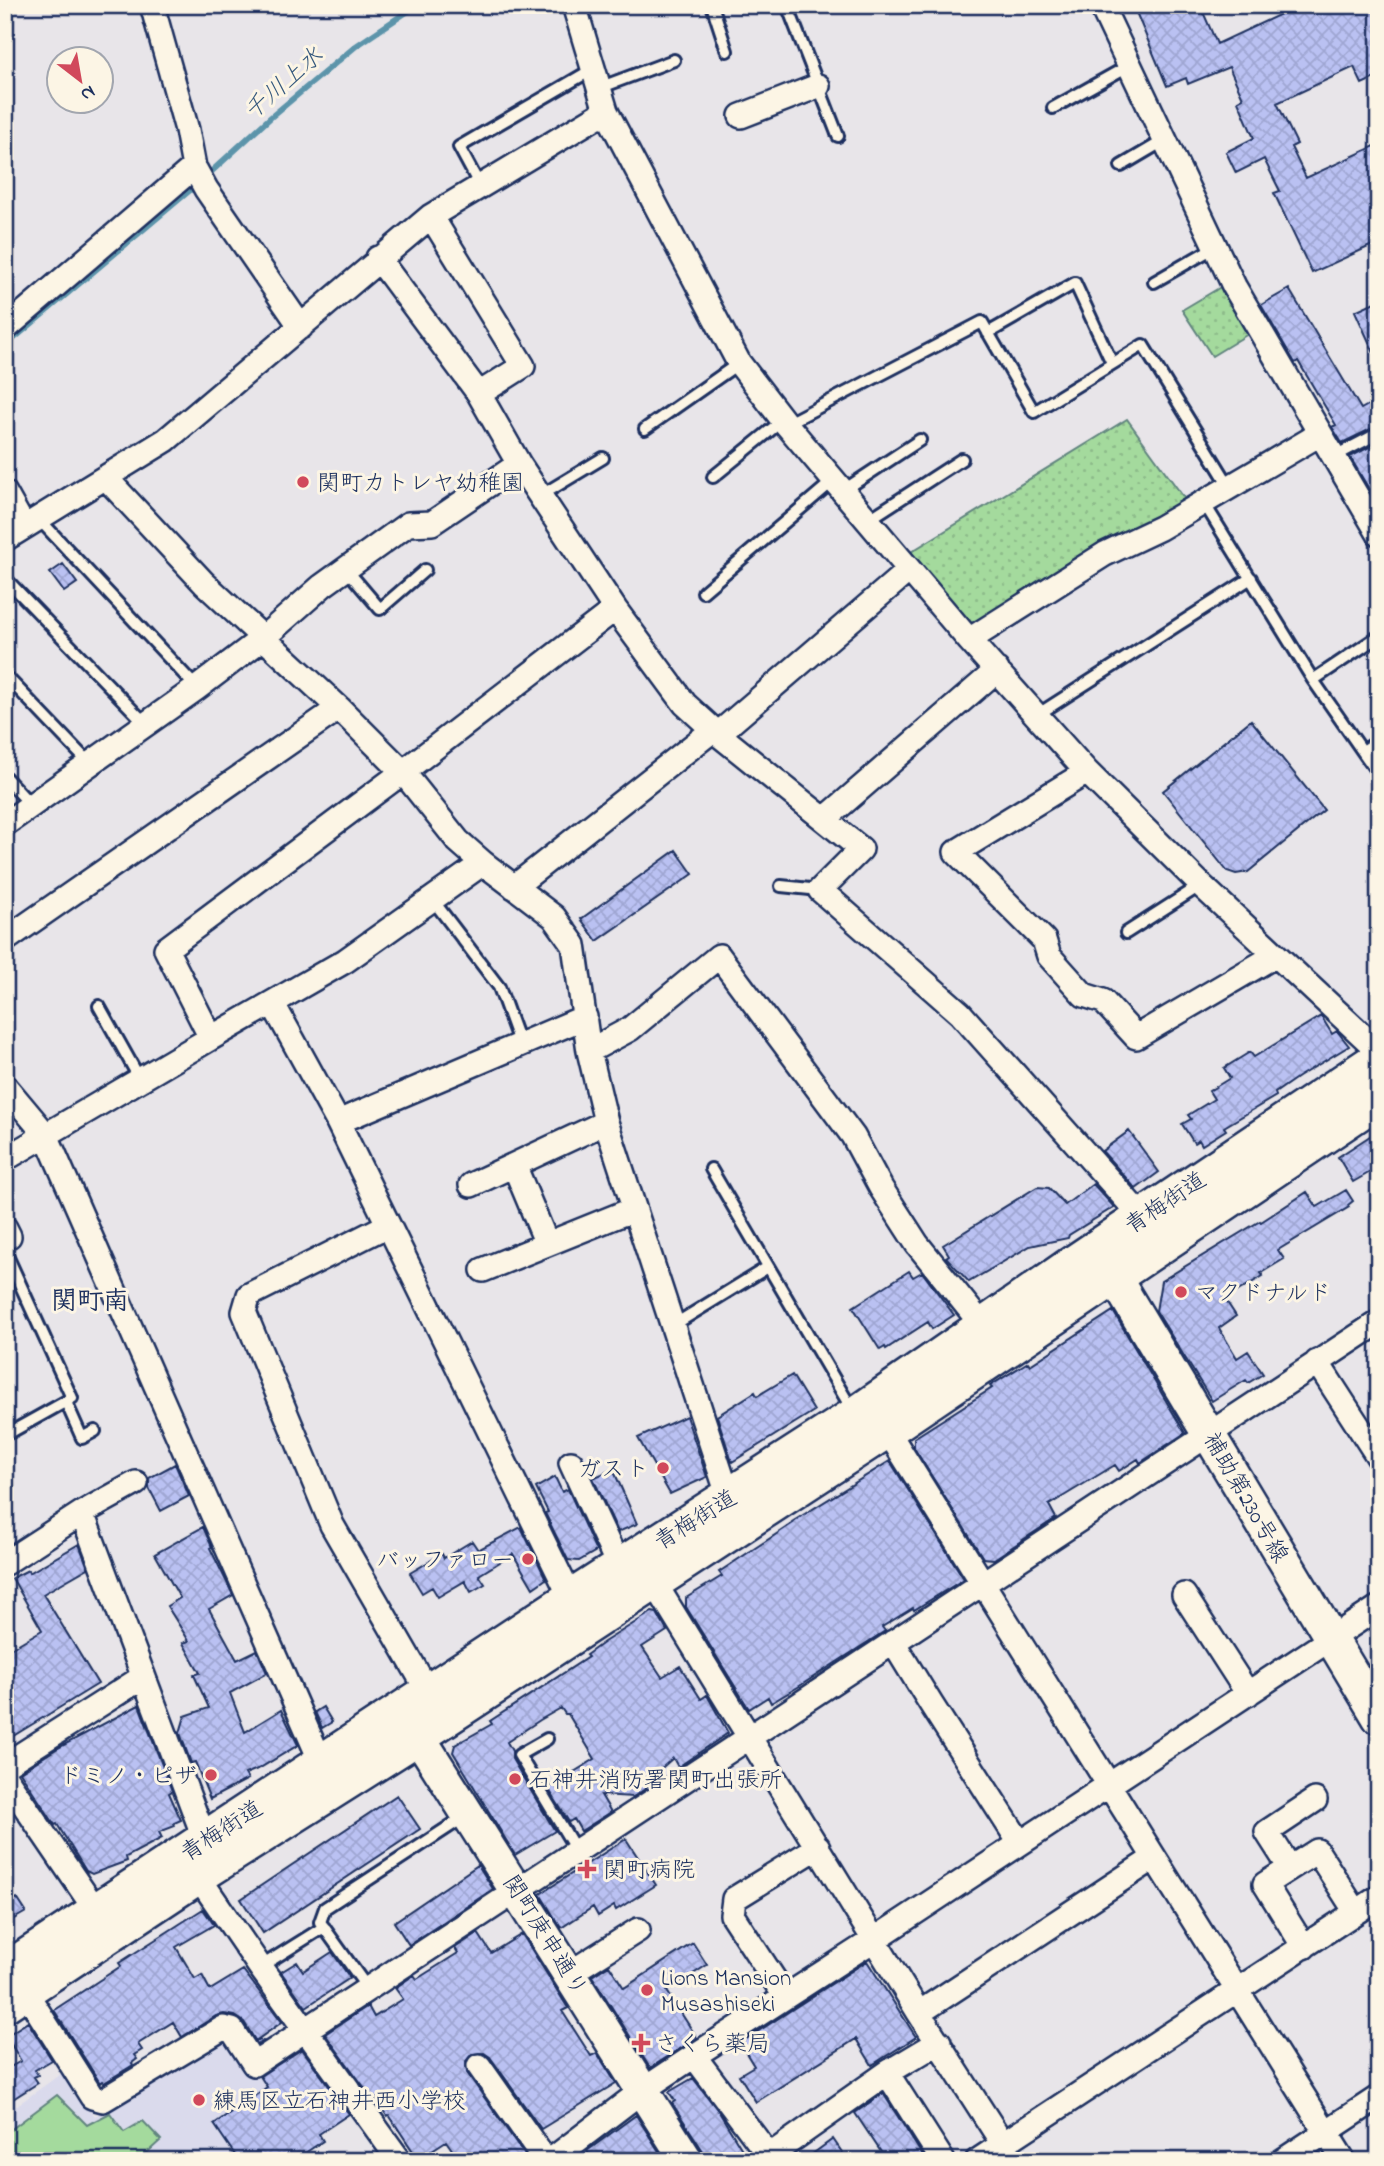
<svg xmlns="http://www.w3.org/2000/svg" width="1384" height="2166" font-family="'Indie Flower','Klee One',sans-serif">
  <style>
    .built { fill: #dadaec }
    .grass { fill: #a4da9d; stroke: #60847e; stroke-width: 2 }
    .park { fill: url(#park-dots); stroke: #60847e; stroke-width: 2 }
    .lines { fill: none; stroke-linecap: round; stroke-linejoin: round }
    .stream { stroke: #5b94aa; stroke-width: 6 }
    .building { fill: url(#building-cross-hatch); stroke: #1b2f5e; stroke-width: 2 }
    .lane-casing { stroke: #1b2f5e; stroke-width: 16 }
    .street-casing { stroke: #1b2f5e; stroke-width: 28 }
    .secondary-casing { stroke: #1b2f5e; stroke-width: 37 }
    .primary-casing { stroke: #1b2f5e; stroke-width: 40 }
    .lane { stroke: #fcf5e5; stroke-width: 10 }
    .street { stroke: #fcf5e5; stroke-width: 23 }
    .secondary { stroke: #fcf5e5; stroke-width: 32 }
    .primary { stroke: #fcf5e5; stroke-width: 35 }
    .poi-dot { fill: #d1495b; stroke: #fcf5e5; stroke-width: 2.5 }
    .labels { text-anchor: middle; stroke-width: 6; stroke-linejoin: round; paint-order: stroke }
    .poi-label { font-size: 23px; fill: #1b2f5e; stroke: #fcf5e5; text-anchor: start }
    .street-label { font-size: 23px; fill: #1b2f5e; stroke: #fcf5e5 }
    .water-label { font-size: 24px; font-style: italic; fill: #36597e; stroke: #fcf5e5 }
    .quarter-label { font-size: 26px; font-weight: bold; fill: #1b2f5e; stroke: #fcf5e5 }
  </style>
  <defs>
    <pattern id="park-dots" width="8" height="8" patternUnits="userSpaceOnUse" patternTransform="scale(1.75)"><rect width="8" height="8" fill="#a4da9d"/><path d="M2 2h.1M6 6h.1" fill="none" stroke="#8dbb8a" stroke-width="1.8" stroke-linecap="round"/></pattern>
    <pattern id="building-cross-hatch" width="8" height="8" patternUnits="userSpaceOnUse" patternTransform="scale(1.75)"><rect width="8" height="8" fill="#bac1f2"/><path d="M0 0l8 8M0 8l8-8" fill="none" stroke="#9fa6d2"/></pattern>
  </defs>
  <rect width="100%" height="100%" fill="#e8e5e9"/>
  <filter id="ink" filterUnits="userSpaceOnUse"><feTurbulence type="fractalNoise" baseFrequency=".0143" numOctaves="2"/><feDisplacementMap in="SourceGraphic" scale="14" xChannelSelector="R" yChannelSelector="G"/><feConvolveMatrix kernelMatrix="1 2 1 2 8 2 1 2 1" color-interpolation-filters="sRGB"/></filter>
  <g filter="url(#ink)">
    <path class="built" d="M224 2039 229 2042 252 2077 258 2074 316 2161H5V2114L62 2073 95 2116Z"/>
    <path class="grass" d="M57 2095 87 2125 110 2113 124 2132 143 2121 161 2140 138 2161H5V2134Z"/>
    <path class="park" d="M1224 285 1253 331 1212 356 1182 310Z
      M1127 419 1187 502 971 630 906 555Z"/>
    <g class="lines">
      <path class="stream" d="M212 171 271 117 356 46 417 5
        M5 346 195 186"/>
    </g>
    <path class="building" d="M1133 5H1200L1217 44 1300 5H1379V76L1362 84 1354 67 1277 103 1297 144 1291 147 1306 178 1379 144V242L1312 273 1274 193 1280 191 1264 159 1236 173 1226 152 1254 138 1238 101 1243 98 1229 67 1188 84 1186 78 1167 86Z
      M1289 289 1361 409 1379 399V425L1342 443 1332 427 1336 425 1298 361 1295 363 1261 305Z
      M1379 300V364L1355 311Z
      M1379 442V506L1350 457Z
      M63 564 77 583 64 592 50 573Z
      M1251 720 1324 810 1248 872 1236 874 1227 871 1163 791Z
      M676 850 693 874 597 941 581 919Z
      M1321 1016 1332 1034 1337 1031 1349 1046 1298 1077 1275 1093 1276 1096 1224 1127 1226 1130 1202 1145 1199 1140 1194 1143 1182 1124 1191 1119 1188 1115 1214 1099 1209 1091 1230 1078 1224 1068 1250 1052 1254 1057Z
      M1379 1130V1167L1353 1182 1338 1157Z
      M1129 1131 1159 1172 1136 1189 1102 1151Z
      M1093 1184 1114 1207 1069 1235 1068 1238 1030 1246 969 1282 946 1257 949 1255 943 1245 1037 1187 1049 1188 1065 1205Z
      M1346 1190 1353 1201 1348 1205 1349 1207 1278 1250 1284 1259 1261 1273 1263 1276 1225 1299 1236 1316 1219 1328 1237 1358 1248 1351 1263 1374 1248 1383 1246 1380 1212 1401 1156 1311 1161 1281 1260 1221 1261 1222 1307 1192 1317 1207Z
      M909 1271 913 1277 922 1272 954 1315 932 1329 928 1322 886 1349 885 1347 880 1350 853 1307Z
      M1113 1311 1185 1433 1140 1463 1138 1459 1119 1471 1115 1465 1049 1505 1056 1518 994 1559 983 1558 914 1448V1438L992 1388 990 1386 1028 1362 1030 1365Z
      M792 1375 814 1411 732 1462 717 1416 755 1392 757 1396Z
      M686 1416 707 1477 670 1494 638 1438Z
      M890 1461 964 1579 914 1610 913 1608 882 1627 885 1631 798 1687 771 1703 768 1697 749 1709 686 1607V1598L722 1576 719 1572 793 1523 792 1522Z
      M175 1464 189 1496 161 1511 149 1488V1478Z
      M613 1469 637 1524 618 1532 593 1478Z
      M555 1477 562 1492 568 1489 596 1551 579 1561 568 1560 545 1513 548 1512 536 1488Z
      M203 1527 212 1547 210 1548 233 1595 209 1609 237 1660 257 1650 267 1673 230 1693 245 1732 281 1710 298 1745 260 1768 245 1774 248 1779 210 1799 195 1762 191 1763 180 1733 185 1716 209 1708 194 1675 200 1673 183 1643 189 1641 167 1606 180 1598 155 1554Z
      M521 1527 546 1579 533 1588 513 1554 479 1575 485 1584 471 1592 465 1581 438 1597 432 1587 422 1593 410 1573 442 1554 444 1558 472 1541 478 1550Z
      M79 1544 88 1568 43 1594 98 1684 5 1741V1652L42 1630 12 1578 28 1570 29 1573Z
      M652 1612 657 1613 667 1631 642 1647 662 1677 680 1666 701 1699 707 1695 728 1733 678 1767 673 1758 648 1780 649 1783 645 1789 633 1797 601 1795 611 1812 581 1831 574 1819 569 1822 548 1788 595 1759 568 1714H565L561 1708 540 1720 507 1742 512 1751V1759L555 1831 515 1855 453 1752 455 1745 492 1724 490 1721 588 1657 586 1655 604 1642Z
      M139 1705 172 1791 169 1793 181 1820 174 1823 175 1826 159 1832 162 1838 126 1857 127 1861 92 1874 86 1871 57 1824 55 1825 20 1772 58 1748Z
      M323 1707 332 1722 322 1728 315 1712Z
      M397 1795 420 1829 263 1933 241 1899Z
      M626 1839 656 1885 616 1910 614 1906 598 1916 593 1907 561 1928 540 1894Z
      M478 1865 493 1889 409 1945 394 1922Z
      M17 1898 26 1912 5 1924V1905Z
      M203 1909 214 1925 176 1947 195 1979 202 1975 210 1990 243 1970 282 2022 257 2040 263 2041 258 2045 244 2022 235 2016 224 2014 216 2016 182 2037 173 2022 138 2044 142 2050 134 2055 137 2059 132 2063 133 2065 104 2083 102 2081 100 2083 54 2010 121 1966 119 1963Z
      M478 1933 491 1953 522 1934 568 2008 562 2011 591 2056 597 2053 616 2083 541 2129 490 2057 484 2053 472 2054 466 2061 467 2073 529 2161H460L446 2141 418 2159 389 2115 387 2116 375 2098 373 2099 325 2034 368 2006 374 2017 403 1999 395 1988 414 1975 417 1979 458 1953 455 1948Z
      M693 1943 707 1965 667 1991 697 2038 650 2068 592 1976 609 1965 624 1988Z
      M332 1952 350 1978 306 2007 281 1972 297 1962 303 1971Z
      M867 1961 916 2037 872 2065 856 2039 756 2102 739 2075 754 2066 740 2043Z
      M28 2022 52 2060 35 2070 38 2075 34 2077 38 2083 5 2104V2070L21 2061 6 2036Z
      M302 2049 349 2114 319 2134 323 2141 293 2161H239L214 2124 267 2087 260 2076Z
      M693 2078 719 2112 749 2161H705L703 2151 672 2103 675 2101 669 2092Z
      M883 2093 926 2161H887L855 2113Z
      M636 2115 665 2161H594L587 2151Z
      M833 2139 848 2161H803Z"/>
    <g class="lines">
      <defs>
        <path id="lane" d="M712 5 727 51
          M787 5 838 136
          M599 88 674 60
          M1053 108 1130 65
          M1121 166 1165 140
          M480 186 459 147 593 69
          M1154 282 1215 247
          M988 333 1075 283 1112 363
          M786 424 982 322 1034 412 1143 345 1230 487
          M645 429 739 363
          M1333 457 1379 433
          M713 477 783 420
          M844 490 920 440
          M540 496 603 458
          M1204 503 1313 680 1379 775
          M38 518 197 688
          M868 520 962 459
          M346 569 380 609 425 570
          M5 578 145 723
          M703 592 834 480
          M5 675 89 763
          M1313 680 1379 636
          M1037 715 1251 578
          M1363 751 1379 740
          M5 777 31 805
          M781 886 820 890
          M432 899 499 987 520 1045
          M1126 933 1201 885
          M99 1006 141 1081
          M711 1169 853 1411
          M5 1251 72 1398 11 1432
          M672 1326 768 1267
          M66 1402 82 1438 95 1431
          M547 1739 519 1755 576 1850
          M260 1967 324 1927
          M368 1989 320 1922 325 1908 464 1817"/>
        <path id="street" d="M152 5 187 130 194 167 206 189 301 327
          M574 5 606 111 739 363 786 424 969 640 1087 772 1201 885 1379 1051
          M1101 5 1234 286 1379 534
          M741 116 818 86
          M431 216 523 366 479 394
          M378 258 479 394 519 464 615 609 685 704 718 734 861 849 820 890 960 1013 1142 1217
          M5 329 194 167
          M107 479 204 583 339 708 403 772 458 841 483 863 554 917 574 945 589 1051 606 1122 729 1498
          M5 493 24 527
          M5 539 166 440 431 216 606 111
          M969 640 1105 554 1160 528 1320 434
          M718 734 909 570
          M1087 772 956 852 1044 940 1049 956 1084 995 1103 1001 1136 1037 1276 955
          M825 819 997 670
          M5 824 197 688 263 638 322 586 408 524 432 523 519 464
          M514 887 713 730
          M5 940 339 708
          M273 1004 338 1122 571 1598
          M211 1038 345 961 483 863
          M589 1051 630 1029 719 956 853 1136 881 1188 917 1244 983 1326
          M5 1086 46 1135 322 1764
          M338 1122 585 1017
          M5 1159 211 1038 166 949 403 772 615 609
          M514 1165 547 1244
          M471 1185 606 1122
          M388 1225 249 1295 244 1312 332 1525 429 1693
          M5 1228 9 1236 5 1238
          M483 1270 634 1209
          M1317 1362 1379 1458
          M887 1430 1344 2161
          M571 1463 619 1567
          M82 1513 205 1840
          M5 1563 82 1513 136 1483
          M654 1582 919 2013 1014 2161
          M1184 1595 1248 1694
          M893 1642 931 1704 1020 1843
          M5 1765 143 1677
          M5 1777 97 1912
          M191 1866 260 1967 400 2161
          M1290 1868 1267 1832 1315 1800
          M1304 1947 1265 1884 1317 1851 1356 1912
          M570 1973 638 1930
          M25 1991 92 2097 103 2100 223 2028 232 2030 254 2064 1379 1322
          M785 1996 732 1915 734 1899 818 1847
          M919 2013 1154 1858
          M694 2056 773 2161
          M479 2066 546 2161
          M887 2073 943 2161
          M769 2156 887 2073 939 2042
          M550 2161 643 2090 694 2056 875 1939 1379 1607
          M977 2161 1379 1897
          M1282 2161 1379 2097"/>
        <path id="secondary" d="M1101 1255 1379 1718
          M405 1715 687 2161"/>
        <path id="primary" d="M5 1971 571 1598 855 1415 1071 1265 1379 1058
          M5 2004 198 1876 419 1736 887 1430 1379 1099"/>
      </defs>
      <use href="#lane" class="lane-casing"/>
      <use href="#street" class="street-casing"/>
      <use href="#secondary" class="secondary-casing"/>
      <use href="#primary" class="primary-casing"/>
      <use href="#lane" class="lane"/>
      <use href="#street" class="street"/>
      <use href="#secondary" class="secondary"/>
      <use href="#primary" class="primary"/>
    </g>
  </g>
  <g class="poi-dot">
    <circle cx="303" cy="482" r="7"/>
    <circle cx="1181" cy="1292" r="7"/>
    <circle cx="663" cy="1468" r="7"/>
    <circle cx="528" cy="1559" r="7"/>
    <circle cx="211" cy="1775" r="7"/>
    <circle cx="515" cy="1779" r="7"/>
    <path d="M583.5 1858.5h7v7h7v7h-7v7h-7v-7h-7v-7h7z"/>
    <circle cx="647" cy="1990" r="7"/>
    <path d="M637.5 2032.5h7v7h7v7h-7v7h-7v-7h-7v-7h7z"/>
    <circle cx="199" cy="2100" r="7"/>
  </g>
  <g class="labels">
    <g class="poi-label">
      <text x="317" y="490">関町カトレヤ幼稚園</text>
      <text x="1195" y="1300">マクドナルド</text>
      <text x="649" y="1476" text-anchor="end">ガスト</text>
      <text x="514" y="1567" text-anchor="end">バッファロー</text>
      <text x="197" y="1783" text-anchor="end">ドミノ・ピザ</text>
      <text x="529" y="1787">石神井消防署関町出張所</text>
      <text x="603" y="1877">関町病院</text>
      <text x="661" y="1985">Lions Mansion<tspan x="661" dy="26">Musashiseki</tspan></text>
      <text x="655" y="2051">さくら薬局</text>
      <text x="213" y="2108">練馬区立石神井西小学校</text>
    </g>
    <g class="street-label">
      <text transform="translate(1165 1202) rotate(-34)" y="8">青梅街道</text>
      <text transform="translate(1247 1497) rotate(60)" y="8">補助第230号線</text>
      <text transform="translate(695 1519) rotate(-32)" y="8">青梅街道</text>
      <text transform="translate(221 1830) rotate(-33)" y="8">青梅街道</text>
      <text transform="translate(546 1935) rotate(58)" y="8">関町庚申通り</text>
    </g>
    <g class="water-label">
      <text transform="translate(283 83) rotate(-41)" y="8">千川上水</text>
    </g>
    <g class="quarter-label">
      <text x="90" y="1309">関町南</text>
    </g>
  </g>
  <rect width="1384" height="2166" fill="none" stroke="#fcf5e5" stroke-width="28"/>
  <rect x="14" y="14" width="1356" height="2138" fill="none" stroke="#1b2f5e" stroke-width="2.5" filter="url(#ink)"/>
  <g transform="translate(80 80) rotate(149)"><circle r="33" fill="#fcf5e5" stroke="#a2a6af" stroke-width="2"/>
  <path d="M0-5L12 26L0 18L-12 26Z" fill="#d1495b"/>
  <text y="-10" font-size="19" font-weight="bold" text-anchor="middle" fill="#1b2f5e">N</text>
  </g>
</svg>
